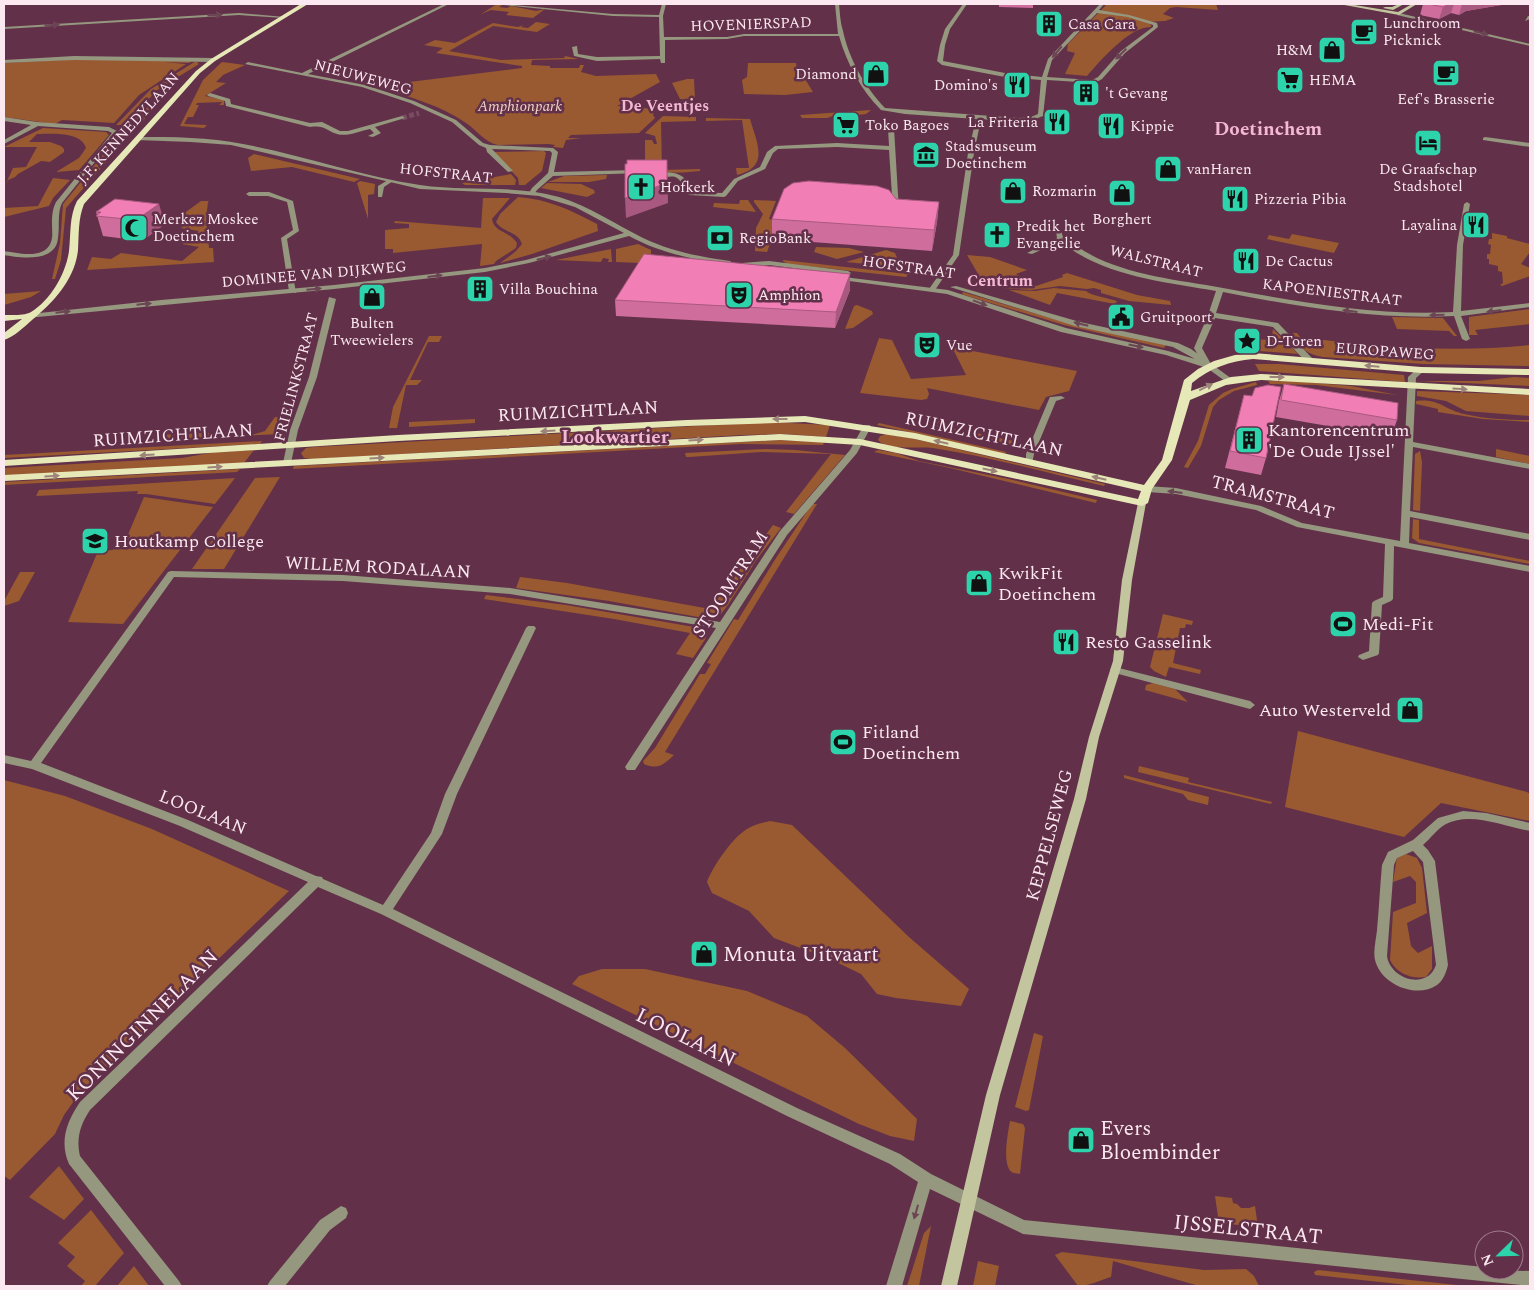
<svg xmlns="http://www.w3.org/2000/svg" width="1534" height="1290" font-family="Spectral,serif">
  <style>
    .green { fill: #995931 }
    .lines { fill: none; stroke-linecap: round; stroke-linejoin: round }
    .minor-tunnel { stroke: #794c62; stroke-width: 5; stroke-dasharray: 5 2.5; stroke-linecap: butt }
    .minor { fill: #95977f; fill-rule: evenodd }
    .tertiary { fill: #95977f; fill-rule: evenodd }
    .secondary { fill: #c3c59f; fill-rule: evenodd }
    .primary { fill: #e6e9b7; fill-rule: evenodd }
    .wall { fill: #cf6d9d }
    .shaded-wall { fill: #a9597f }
    .building { fill: #f17fb6; stroke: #a9597f }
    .oneway { fill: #6c4554 }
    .oneway2 { fill: #9d847a }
    .labels { text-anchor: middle; stroke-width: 5; stroke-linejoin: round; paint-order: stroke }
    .far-poi-label { font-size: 15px; fill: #fbe8f0; stroke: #623149; text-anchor: start }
    .far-street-label { font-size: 15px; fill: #fbe8f0; stroke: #623149 }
    .far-park-label { font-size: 15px; font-style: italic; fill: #efd4c5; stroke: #623149 }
    .far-neighbourhood-label { font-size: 16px; font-weight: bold; fill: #f5b8d3; stroke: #623149 }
    .far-quarter-label { font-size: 16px; font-weight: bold; fill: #f5b8d3; stroke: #623149 }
    .street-label { font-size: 18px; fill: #fbe8f0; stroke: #623149 }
    .poi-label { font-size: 18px; fill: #fbe8f0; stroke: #623149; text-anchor: start }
    .far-district-label { font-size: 19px; font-weight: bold; fill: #f5b8d3; stroke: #623149 }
    .neighbourhood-label { font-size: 19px; font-weight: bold; fill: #f5b8d3; stroke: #623149 }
    .near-poi-label { font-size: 21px; fill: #fbe8f0; stroke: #623149; text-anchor: start }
    .near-street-label { font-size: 21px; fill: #fbe8f0; stroke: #623149 }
  </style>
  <rect width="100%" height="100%" fill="#623149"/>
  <path class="green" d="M497 4 502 5 499 7 507 8 511 6 536 11 545 9 533 18 506 15 509 12 491 10 481 14Z
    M1107 4H1216L1218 10 1176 7 1170 8 1163 14 1174 18 1165 21 1146 22 1151 25V27C1130 26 1100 61 1087 76L1065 74 1075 53 1067 51 1068 44Z
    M536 22 550 24 537 32 493 26 449 51 501 60 564 58 565 56 579 59 532 60 531 65 550 66V68H579L580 65H584L581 72 596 76 656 74 660 82 617 106 655 109 653 115 655 118 639 133 571 135 568 138H581L566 140 563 148 553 147 555 145 549 144 498 145C486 143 476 130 466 123 440 105 411 98 381 87L385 85 522 68V66L436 53 443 48 424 45 435 40 455 43 493 23 518 27 524 25 521 27 528 28Z
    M84 59 193 60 189 63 164 62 186 64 139 95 114 123 62 120 55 124 4 117V63Z
    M196 61 199 64 157 90 125 125H116L151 89Z
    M222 62 245 65 223 75 216 82 226 83 205 96 224 100V105H219L222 102 197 103 196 105H199L193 117H188L184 124 207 125 204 128 180 126 203 80Z
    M748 63H796L797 71 799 72 798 74H802L813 92 785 95 744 94 742 80 747 77Z
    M687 79H694L695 100 680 99 672 83Z
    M168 85H174L140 124H131Z
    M871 110 866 114 841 117 836 115 827 118H802L800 115Z
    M663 116 696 117V121L661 122 662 170 700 169V171C678 173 664 175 645 163V140H652L654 144H657L655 136 645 133Z
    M706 118 750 119C757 143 770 167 737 175L736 168H749L742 120 706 121Z
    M43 128 106 132 109 135 79 170 56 172 79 158 86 148C81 131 51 134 37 134L29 142H50L61 146 64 149V152L50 162 41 161 18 174 15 177 8 180 4 188 13 168 26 167 37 147H4Z
    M106 151H116L66 208 61 260 55 279H52L60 243 63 204Z
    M544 151 546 153 542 171 525 185H519L518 178 494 152Z
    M254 154 360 179 354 182 292 167 251 171 248 158Z
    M511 174 516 180 515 185H465L462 183Z
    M607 175 606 179 589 182H548L564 176Z
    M53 178 70 180 53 198 49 206 4 217V208L38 206Z
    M360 181 375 184 374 194 368 195V219L357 183Z
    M547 183 581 184 594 190 595 193 587 197 541 188Z
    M518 197C547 199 571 210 597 224L598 231 532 254 500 263 515 252 522 244C518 231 503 233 496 222L500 214Z
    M483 198H510L492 219C494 233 510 231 517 243L516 248 496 261 494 264 480 266 482 244 393 253V249H385V230L409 228V224L394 223 395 221 481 228Z
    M740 200H748L756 212 713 207 714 203 739 204Z
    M754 200 776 201 769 219 779 220 767 252 755 251 756 228 763 214 754 202Z
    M201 201H209L208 202 206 219 209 248H213L214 262 87 270 92 257 111 259 121 253 182 261 199 247 182 244 199 231 181 228 190 222 175 220Z
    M1492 233 1507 236V238L1530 244V252L1521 264 1530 268V276L1502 286 1500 285 1503 283 1502 272 1498 271V266L1489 264V259H1487V254H1490L1491 245 1488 244 1489 239H1492Z
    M1292 234 1339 243 1334 253 1267 239 1269 235 1289 239Z
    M638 244 651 250V254L640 263 616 262V249Z
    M816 247 849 248 864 252 837 259 814 252Z
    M611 249 612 262H608L609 259 603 258 601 262 556 260Z
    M886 250 895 253 898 260 897 263 887 266 846 262Z
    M967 255 990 257 1027 270 1016 274 1036 286 1063 277 1062 275 1067 273 1137 295 1170 301 1171 305 1129 301 1101 293V290L1094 288 1087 289 1060 286 1031 290 1002 288 981 279Z
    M783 260 908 274 906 277 787 264 783 261Z
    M1054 288 1086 291C1091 296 1109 298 1117 301L1115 304 1057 293 1050 305 1009 290 1035 291Z
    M41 291 31 297 4 305V294Z
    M963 292 1060 321 1166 345 1164 348 1064 325 964 295 962 294Z
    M857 305 872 311 873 314 853 328 845 329 854 306Z
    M1530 309V324L1475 330 1478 335H1469V317Z
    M1392 317 1443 318 1457 336H1454L1449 331 1397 329Z
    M1273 329 1298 354 1246 350 1235 343 1236 340 1247 343 1257 342 1253 339 1271 340Z
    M1293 333H1297L1300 337C1377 347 1453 353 1530 345V366L1423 364 1323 357C1308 355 1301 348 1292 338Z
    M429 336H442L439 342H428L410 380H422L417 385H406L397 428H389L393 407Z
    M879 338 892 340 911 379 966 375 952 347 1077 371 1069 391 1046 397 1039 410 927 388 929 394 927 399 921 400 860 393Z
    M1255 364H1279L1404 375 1405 382 1259 371Z
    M1514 377 1530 378V386L1418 381H1479Z
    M1268 381H1293L1351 386 1397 395 1316 385 1270 384Z
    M1256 382 1257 385 1234 391 1219 400 1213 407 1201 446 1188 468 1184 467 1198 441 1209 405 1223 393 1232 389Z
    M1417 391 1530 395V416L1466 411 1446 401 1417 396Z
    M1416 401C1439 398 1445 410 1464 414 1486 419 1508 420 1530 420V422L1483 419 1438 412V409L1416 404Z
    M275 417 286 418 280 434 145 441C162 429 231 434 255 434L265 431Z
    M475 419V423L409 427V422Z
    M937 419 940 420 937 425 1014 441 1013 444 1023 446 1022 449 934 428Z
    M768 422 830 425 826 437 786 434 743 435 313 459 304 458 301 453 306 448 314 447Z
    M879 423 1006 452 1005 454 877 425Z
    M887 434 915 439 1105 484 1104 486C1047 473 991 457 933 448 919 446 886 451 878 440L880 436Z
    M779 440 824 442 823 445 741 444 293 469 294 466Z
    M262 441 260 444 4 458V455Z
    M766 449 795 450 845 455 794 514 786 512 831 454 761 452 689 457H686L685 453Z
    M1496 449 1530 456V464L1496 457Z
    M254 450 244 463 4 476V468L182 458 215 452Z
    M878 450 896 453 919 461 1009 479 1097 500 1096 503 950 468 874 452Z
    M1420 451 1422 462 1420 511 1413 510 1415 454Z
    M240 469 237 472 4 485V482Z
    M280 477 224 569H192L255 478Z
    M235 478 215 504 146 494H137L138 491 36 496 39 490Z
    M144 497 213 507 123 624 68 622 98 551 113 550 116 544H124Z
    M812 504H817L665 752 674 755C663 765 658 770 644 764L643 761 655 748 700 674H705L711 664 707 663 734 619 738 620 776 558Z
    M1413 519 1419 520V539L1530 561V564L1419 543 1412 538Z
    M773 525 781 528 757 559 728 605 720 615 714 617H698L609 601 516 588 520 577 567 583 710 609Z
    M20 572H35L19 601 4 606V601Z
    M486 595 566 605 700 628 704 630 706 638 693 658 676 654 690 633 614 619 484 599Z
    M1163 614 1193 621 1192 625 1186 624 1185 628H1180L1173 663 1201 670 1200 674 1169 667 1166 677 1154 671 1150 667Z
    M1153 683 1175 689 1188 702 1145 690 1146 685Z
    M1298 731 1527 792 1530 794V821L1441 803 1404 837 1285 807Z
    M1139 766 1189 778 1188 782 1272 802 1271 804 1138 772Z
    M1124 775 1209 797 1208 805 1188 800 1183 794 1124 778Z
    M4 780 65 796 152 829 289 891 72 1100 74 1101 64 1115 55 1134 10 1180 4 1176Z
    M770 821 792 825 909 937 969 989 961 1006 896 998 877 994 861 974 832 960 774 938 749 911 712 893 707 882C713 866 732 838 747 829 754 824 762 823 770 821Z
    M1406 854 1417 858 1422 868 1427 913 1407 923 1411 946 1418 953 1432 946V969L1426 977C1411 979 1397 974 1390 960L1393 912 1416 903V882L1410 876 1393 882 1397 857Z
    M602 969H645L747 991 807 1016 845 1048 917 1119 914 1141 890 1136 859 1124 572 984 579 976Z
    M1034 1033 1043 1036 1029 1110 1026 1111 1015 1107Z
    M1010 1121 1023 1124 1025 1128 1020 1174C1016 1173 1012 1174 1009 1169 1003 1159 1008 1132 1010 1121Z
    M59 1166 84 1199 64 1220 29 1197Z
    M1215 1196 1232 1198 1233 1203 1237 1204 1241 1208H1249L1255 1206 1258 1227 1219 1223Z
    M91 1210 124 1253 95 1286H81L85 1281 67 1266 75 1257 58 1243Z
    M931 1226 919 1286H907L924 1233Z
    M1062 1252 1204 1270 1246 1269 1254 1276 1259 1286H1199L1113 1261 1111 1277C1100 1280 1089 1286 1078 1286L1055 1255Z
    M978 1261 999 1266 995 1286H973Z
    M134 1266 149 1286H117Z
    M1318 1270 1466 1286H1417L1315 1275 1314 1272Z"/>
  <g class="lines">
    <path class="minor-tunnel" d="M402 118 419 113"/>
    <path class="minor" d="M444 4H449L308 74 365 85 414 101 456 120 483 143 490 145 553 148 558 152 554 172 638 170 640 171V173L553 176 537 190 534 194H530L529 193 532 188 548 173 552 153 550 151 492 149 513 171 508 172 487 152 486 148 479 145 452 122 410 103 362 87 245 64 248 62 302 73Z
      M502 4 613 14 659 15 662 4H666L663 16 664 37H727L744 34H838L835 4H839C840 13 840 22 843 31 849 59 865 87 885 108L1019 118 1031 117 1038 114 1041 80 1005 77 942 65 937 61 940 45 945 29 963 4H967L950 29 945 45 943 61 1005 73 1042 77 1048 59 1100 4H1104L1099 10 1129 15 1157 23 1158 27 1125 53 1102 79 1095 83 1047 80 1043 116C1024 125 1002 121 981 119L974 153 959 255 935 290 933 291 929 289 953 255 968 153 976 119 905 114 881 110C861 90 847 64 839 36H744L727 39 665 40V63H661L660 59 597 61 574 56 572 47 577 46 578 54 597 57 660 56 659 17 613 16 504 5ZM1097 13 1128 17 1153 25V27L1121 51 1098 77 1092 80 1047 77 1052 60Z
      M239 13 285 17 283 18 239 15 4 29V27Z
      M1528 16H1530V19L1525 21Z
      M74 56 213 58 216 60 213 62 74 60 4 63V60Z
      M210 93 230 99 231 104 310 123 322 122 340 131H348L402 116 405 118 375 127 381 133 373 137 368 136 374 133 370 129C360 131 347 137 337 134 324 130 326 125 310 127L226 106 225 101 208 96 207 95Z
      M4 117 37 122 109 127 119 132 62 203C57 213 60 226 58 238 56 263 20 258 4 255V251C17 253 45 260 51 242 53 237 52 230 52 225 52 217 52 210 56 202L112 133 108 131 38 126 4 144V140L31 125 4 121Z
      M891 126 894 128 899 211 896 213 893 211 889 150 837 147 778 149 773 153 765 169 738 181 726 196 724 197 689 195C673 164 673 184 652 173L655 171C675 173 685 171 693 192L722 193 734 179 760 167 767 152 775 146 837 143 889 146 888 128Z
      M1485 137 1530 143V147L1483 140V138Z
      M388 180 393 181 384 187 382 197H378V186Z
      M269 192 293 201 299 231 287 239 296 293 289 291 281 238 293 230 287 202 268 196H249L246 194 249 192Z
      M1467 202 1470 204 1463 245 1461 311 1530 303V307L1461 316 1470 339 1466 341 1462 339 1454 316C1375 320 1300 307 1223 292L1216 313 1278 323 1313 359 1314 361 1310 363H1307L1273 327 1215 318 1202 348 1212 366 1208 368H1205L1194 348 1208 315 1216 291C1166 282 1100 276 1061 241L1032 254 1027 253 1057 238 1056 231 1059 229 1062 231V235C1106 274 1168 278 1223 288 1300 302 1375 316 1453 312L1457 245 1464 204Z
      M329 297 336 299 317 377 298 430 291 463 287 466 284 465 283 463 290 430 309 377Z
      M1418 368H1421L1425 370 1416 378 1413 442 1530 464V469L1413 447 1410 511 1530 534V540L1410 517 1409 543 1530 566V572L1394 546 1393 599 1391 601 1382 605 1379 653 1378 655 1363 660 1358 657 1359 655 1369 651 1372 603 1374 601 1383 597 1385 544 1297 527 1256 510 1176 494 1147 492 1143 489 1147 486 1176 488 1261 506 1302 523 1400 541 1408 377Z
      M1061 396 1065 398 1056 401 1034 454 1032 464H1026V454L1049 399 1050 397Z
      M864 425H870L871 427 857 453 787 535 635 770H627L625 767 716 628 510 594 343 581 174 577 41 763 188 820 316 876 322 877 323 879 383 905 431 833 445 794 526 628 528 626H534L536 628 457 794 442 834 393 909 797 1108 900 1154 931 1174 1024 1220 1484 1267V1270L1530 1271V1286L1023 1234 930 1189 902 1286H886L918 1182 890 1164 787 1116 381 914 318 887 90 1110C80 1125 76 1139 80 1156L179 1281 182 1286H165L69 1164C59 1141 67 1121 80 1102L308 882 180 826 32 769 4 763V755L31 761 168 572 171 571 343 575 510 588 720 622 780 531 850 450Z
      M1115 667 1250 701 1255 705 1250 709 1111 672 1110 670 1111 668Z
      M1463 811 1486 813 1530 823V831C1505 827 1471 811 1446 824 1437 829 1430 839 1423 845L1428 850 1435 861 1448 965C1446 972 1444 980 1437 985 1417 999 1381 985 1375 960 1373 951 1376 940 1377 930 1379 908 1380 887 1382 865L1388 852 1413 840 1438 818ZM1413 851 1423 862 1436 965C1427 991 1390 979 1387 956L1394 865 1397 858Z
      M341 1206 346 1208 348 1213 346 1218 330 1230 285 1286H267L270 1281 320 1220Z"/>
    <path class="tertiary" d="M1399 13 1530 44V46L1397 15Z
      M138 137C173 137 209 137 243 144 303 155 360 176 420 185 466 192 513 184 559 197 589 206 615 224 643 238 670 251 700 257 730 261L733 263 730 265C695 260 660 253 629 236L529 263 485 272 334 289 27 318 26 316 30 314 161 300 334 285 485 268 526 260 624 233 575 207 539 196 506 193 420 189 231 145 191 142 136 140 135 139Z
      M769 261 848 271 851 273 848 275 769 265 742 267 739 265 742 263Z
      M836 276 948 290 1066 328 1168 351 1195 359 1173 347 1075 326 950 287 956 286 1080 322 1178 343 1191 349 1232 379 1231 381H1225L1207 368 1166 355 1061 332 947 294 834 279 833 278Z"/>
    <path class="secondary" d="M1339 4H1348L1398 12 1412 4H1417L1399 15Z
      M1399 4H1404L1393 10 1383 8 1385 7H1392Z
      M1142 500 1146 503 1132 580 1123 661 1099 737 1086 799 1000 1095 957 1286H941L986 1095 1074 799 1089 737 1113 661 1122 580 1138 503Z"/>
    <path class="primary" d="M301 4H308L215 61 200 73 84 204C78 219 79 234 78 250 75 279 54 302 32 320 24 327 14 337 4 340V333L22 319 4 321V315C11 315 24 316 31 312 51 300 66 273 69 251 71 234 69 217 77 201L196 71 211 59Z
      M1253 353 1421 367 1530 369V375L1421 373 1253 359C1230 361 1210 368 1192 383L1191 391 1231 377 1261 374 1530 389V395L1261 380 1226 385 1190 400 1172 460 1152 489 1148 503 1142 506 860 445 780 440 4 481V475L780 434 860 439 1138 499 1141 491 915 439 805 422 687 426 398 441 4 466V460L398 435 687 420 805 416 915 433 1144 485 1162 460 1184 380 1198 369 1214 361 1235 355Z"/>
  </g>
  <path class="wall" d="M999 4H1033V8L999 7Z
    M1423 4H1507L1466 11 1459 15 1451 13 1439 19 1420 15Z
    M896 199 939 202 937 222 932 251 772 239V219Z
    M96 212 165 224 142 241 103 236Z
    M850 290 835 328 616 316 615 300Z
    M1284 384 1397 420 1391 437 1276 417 1279 401Z
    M1244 395 1266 458 1261 475 1225 468Z"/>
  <path class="shaded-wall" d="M1449 4H1454L1451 13 1439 19 1443 7Z
    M1462 4H1507L1466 11 1459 15Z
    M667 160 668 203 626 218 625 198Z
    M939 202 937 222 932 251 934 230Z
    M159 204 165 224 142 241 136 220Z
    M850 274V290L835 328 836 312Z"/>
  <path class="building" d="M1428 4H1449L1443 7Z
    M627 160H667V183L625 198V164H627Z
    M809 181 877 186 889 190 896 199 939 202 934 230 772 219 784 189 793 183Z
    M115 199 159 204 136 220 96 216 101 212H96Z
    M644 254 850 274 836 312 615 300Z
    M1284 384 1398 403 1397 420 1281 400Z
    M1268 385 1281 387 1266 458 1230 451 1244 395 1252 396 1255 388Z"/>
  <defs><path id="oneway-solid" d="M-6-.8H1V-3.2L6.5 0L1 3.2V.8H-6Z" transform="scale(1.25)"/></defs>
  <g class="oneway">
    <use href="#oneway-solid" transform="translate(215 15) rotate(-4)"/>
    <use href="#oneway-solid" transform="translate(52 25) rotate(-4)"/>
    <use href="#oneway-solid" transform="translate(1481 33) rotate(14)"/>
    <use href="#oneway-solid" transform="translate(1057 52) rotate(130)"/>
    <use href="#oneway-solid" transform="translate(1121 54) rotate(135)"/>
    <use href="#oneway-solid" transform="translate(544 258) rotate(-14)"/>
    <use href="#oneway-solid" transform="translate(435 276) rotate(-7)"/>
    <use href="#oneway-solid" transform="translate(314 289) rotate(-5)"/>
    <use href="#oneway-solid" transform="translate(980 303) rotate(20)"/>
    <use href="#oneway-solid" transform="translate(144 304) rotate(-6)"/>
    <use href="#oneway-solid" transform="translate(1350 311) rotate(-173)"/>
    <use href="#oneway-solid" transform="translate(1494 311) rotate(173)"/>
    <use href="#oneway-solid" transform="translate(63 312) rotate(-6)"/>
    <use href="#oneway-solid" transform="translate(1437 315) rotate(178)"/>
    <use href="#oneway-solid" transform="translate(1081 324) rotate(-166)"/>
    <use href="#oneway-solid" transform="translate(1136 346) rotate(12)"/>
    <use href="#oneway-solid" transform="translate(1175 492) rotate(-173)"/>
    <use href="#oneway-solid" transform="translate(916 1212) rotate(106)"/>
  </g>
  <g class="oneway2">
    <use href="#oneway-solid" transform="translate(1372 366) rotate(-175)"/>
    <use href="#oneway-solid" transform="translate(1277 377) rotate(1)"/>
    <use href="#oneway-solid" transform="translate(1206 387) rotate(-26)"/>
    <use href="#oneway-solid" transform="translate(1460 389) rotate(3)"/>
    <use href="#oneway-solid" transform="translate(780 419) rotate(-180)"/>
    <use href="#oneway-solid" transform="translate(548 431) rotate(177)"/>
    <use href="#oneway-solid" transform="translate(696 440) rotate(-3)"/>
    <use href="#oneway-solid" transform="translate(941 442) rotate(-167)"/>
    <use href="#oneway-solid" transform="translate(147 455) rotate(177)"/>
    <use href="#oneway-solid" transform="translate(377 458) rotate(-3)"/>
    <use href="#oneway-solid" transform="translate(215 467) rotate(-3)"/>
    <use href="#oneway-solid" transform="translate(990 470) rotate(12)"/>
    <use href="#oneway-solid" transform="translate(52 476) rotate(-3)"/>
    <use href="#oneway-solid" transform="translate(1099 478) rotate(-167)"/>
  </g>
  <defs>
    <symbol id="building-square" viewBox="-11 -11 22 22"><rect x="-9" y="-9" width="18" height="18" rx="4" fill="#2dd4ab" stroke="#623149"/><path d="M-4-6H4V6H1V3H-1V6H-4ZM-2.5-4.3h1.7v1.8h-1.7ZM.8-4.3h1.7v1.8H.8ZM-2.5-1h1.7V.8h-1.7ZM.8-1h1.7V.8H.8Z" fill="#111"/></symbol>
    <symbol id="cafe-square" viewBox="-11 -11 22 22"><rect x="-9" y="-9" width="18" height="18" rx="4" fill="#2dd4ab" stroke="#623149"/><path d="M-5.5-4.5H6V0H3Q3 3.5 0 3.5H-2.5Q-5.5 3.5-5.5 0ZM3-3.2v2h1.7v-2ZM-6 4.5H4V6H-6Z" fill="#111"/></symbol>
    <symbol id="shop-square" viewBox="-11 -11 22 22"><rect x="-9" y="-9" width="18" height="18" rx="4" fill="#2dd4ab" stroke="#623149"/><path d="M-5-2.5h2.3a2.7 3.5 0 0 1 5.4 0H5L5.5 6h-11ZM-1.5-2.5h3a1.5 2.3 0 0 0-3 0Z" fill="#111"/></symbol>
    <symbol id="supermarket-square" viewBox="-11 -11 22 22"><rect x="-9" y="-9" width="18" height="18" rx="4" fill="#2dd4ab" stroke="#623149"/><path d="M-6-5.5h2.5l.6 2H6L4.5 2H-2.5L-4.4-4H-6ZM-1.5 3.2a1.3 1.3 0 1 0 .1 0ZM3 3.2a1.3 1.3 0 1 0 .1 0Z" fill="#111"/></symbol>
    <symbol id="restaurant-square" viewBox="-11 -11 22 22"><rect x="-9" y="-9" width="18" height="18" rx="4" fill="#2dd4ab" stroke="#623149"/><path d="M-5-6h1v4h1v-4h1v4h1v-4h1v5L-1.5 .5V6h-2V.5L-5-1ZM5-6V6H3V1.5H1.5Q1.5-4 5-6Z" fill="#111"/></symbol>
    <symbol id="hotel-square" viewBox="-11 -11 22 22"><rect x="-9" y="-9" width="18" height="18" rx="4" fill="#2dd4ab" stroke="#623149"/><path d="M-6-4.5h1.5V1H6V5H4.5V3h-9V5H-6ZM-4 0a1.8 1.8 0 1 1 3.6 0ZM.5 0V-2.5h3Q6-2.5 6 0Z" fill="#111"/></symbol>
    <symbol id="museum-square" viewBox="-11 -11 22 22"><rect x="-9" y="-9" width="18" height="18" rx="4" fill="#2dd4ab" stroke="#623149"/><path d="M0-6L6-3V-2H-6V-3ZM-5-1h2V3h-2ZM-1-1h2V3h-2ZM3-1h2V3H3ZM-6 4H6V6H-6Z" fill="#111"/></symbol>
    <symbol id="church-square" viewBox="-11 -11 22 22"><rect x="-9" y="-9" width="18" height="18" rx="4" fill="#2dd4ab" stroke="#623149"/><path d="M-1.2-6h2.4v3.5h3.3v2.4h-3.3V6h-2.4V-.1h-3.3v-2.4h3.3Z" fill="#111"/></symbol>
    <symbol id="mosque-square" viewBox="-11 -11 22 22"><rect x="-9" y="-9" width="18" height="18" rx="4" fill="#2dd4ab" stroke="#623149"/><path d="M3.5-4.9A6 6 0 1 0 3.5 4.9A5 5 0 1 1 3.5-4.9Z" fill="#111"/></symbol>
    <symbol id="bank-square" viewBox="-11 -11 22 22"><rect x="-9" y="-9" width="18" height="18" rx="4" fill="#2dd4ab" stroke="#623149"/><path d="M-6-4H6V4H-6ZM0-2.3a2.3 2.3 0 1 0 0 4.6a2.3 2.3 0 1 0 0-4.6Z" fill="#111"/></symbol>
    <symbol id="theatre-square" viewBox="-11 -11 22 22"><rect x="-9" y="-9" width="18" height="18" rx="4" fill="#2dd4ab" stroke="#623149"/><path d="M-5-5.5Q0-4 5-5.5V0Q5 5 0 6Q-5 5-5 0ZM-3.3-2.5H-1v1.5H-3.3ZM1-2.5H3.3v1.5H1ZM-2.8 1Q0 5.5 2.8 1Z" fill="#111"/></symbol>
    <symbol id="civic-square" viewBox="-11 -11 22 22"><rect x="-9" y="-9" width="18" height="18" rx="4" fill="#2dd4ab" stroke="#623149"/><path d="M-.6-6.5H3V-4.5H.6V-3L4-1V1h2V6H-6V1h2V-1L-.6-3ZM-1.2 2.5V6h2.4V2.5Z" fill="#111"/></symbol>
    <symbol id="sight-square" viewBox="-11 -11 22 22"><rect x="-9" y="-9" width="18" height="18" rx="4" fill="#2dd4ab" stroke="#623149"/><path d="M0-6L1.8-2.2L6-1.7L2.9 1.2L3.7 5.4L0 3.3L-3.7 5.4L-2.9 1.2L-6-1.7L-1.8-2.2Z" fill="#111"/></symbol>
    <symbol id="school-square" viewBox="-11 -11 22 22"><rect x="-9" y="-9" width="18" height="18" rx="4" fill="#2dd4ab" stroke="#623149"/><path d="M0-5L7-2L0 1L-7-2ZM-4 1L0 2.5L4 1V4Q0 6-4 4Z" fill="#111"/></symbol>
    <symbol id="stadium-square" viewBox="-11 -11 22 22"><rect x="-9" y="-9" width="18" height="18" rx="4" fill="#2dd4ab" stroke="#623149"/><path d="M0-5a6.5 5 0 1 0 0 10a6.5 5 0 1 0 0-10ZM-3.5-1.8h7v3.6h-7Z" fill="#111"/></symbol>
  </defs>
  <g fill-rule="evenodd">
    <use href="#building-square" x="1033" y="8" width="32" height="32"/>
    <use href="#cafe-square" x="1348" y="16" width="32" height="32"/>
    <use href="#shop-square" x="1316" y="34" width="32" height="32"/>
    <use href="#cafe-square" x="1430" y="57" width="32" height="32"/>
    <use href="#shop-square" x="860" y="58" width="32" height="32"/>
    <use href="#supermarket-square" x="1274" y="64" width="32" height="32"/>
    <use href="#restaurant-square" x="1001" y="69" width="32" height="32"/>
    <use href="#building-square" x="1070" y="77" width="32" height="32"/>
    <use href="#restaurant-square" x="1041" y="106" width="32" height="32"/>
    <use href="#supermarket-square" x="830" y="109" width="32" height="32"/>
    <use href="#restaurant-square" x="1095" y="110" width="32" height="32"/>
    <use href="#hotel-square" x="1412" y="127" width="32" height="32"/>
    <use href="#museum-square" x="910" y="139" width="32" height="32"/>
    <use href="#shop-square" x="1152" y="153" width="32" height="32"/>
    <use href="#church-square" x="625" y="171" width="32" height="32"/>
    <use href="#shop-square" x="997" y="175" width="32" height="32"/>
    <use href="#shop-square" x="1106" y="177" width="32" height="32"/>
    <use href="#restaurant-square" x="1219" y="183" width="32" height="32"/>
    <use href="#restaurant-square" x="1460" y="209" width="32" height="32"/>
    <use href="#mosque-square" x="118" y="212" width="32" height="32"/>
    <use href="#church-square" x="981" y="219" width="32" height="32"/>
    <use href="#bank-square" x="704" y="222" width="32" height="32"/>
    <use href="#restaurant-square" x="1230" y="245" width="32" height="32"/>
    <use href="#building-square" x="464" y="273" width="32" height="32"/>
    <use href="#theatre-square" x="723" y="279" width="32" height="32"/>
    <use href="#shop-square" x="356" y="281" width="32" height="32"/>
    <use href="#civic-square" x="1105" y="301" width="32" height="32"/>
    <use href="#sight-square" x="1231" y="325" width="32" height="32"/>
    <use href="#theatre-square" x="911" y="329" width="32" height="32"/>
    <use href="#building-square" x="1233" y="424" width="32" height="32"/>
    <use href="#school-square" x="79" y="525" width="32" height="32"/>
    <use href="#shop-square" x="963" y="567" width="32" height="32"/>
    <use href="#stadium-square" x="1327" y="608" width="32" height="32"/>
    <use href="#restaurant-square" x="1050" y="626" width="32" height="32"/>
    <use href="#shop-square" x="1394" y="694" width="32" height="32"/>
    <use href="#stadium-square" x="827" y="726" width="32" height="32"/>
    <use href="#shop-square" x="688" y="938" width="32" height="32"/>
    <use href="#shop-square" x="1065" y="1124" width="32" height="32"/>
  </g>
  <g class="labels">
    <g class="far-poi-label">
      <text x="1383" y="28">Lunchroom<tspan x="1383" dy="17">Picknick</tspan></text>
      <text x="1068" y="29">Casa Cara</text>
      <text x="1313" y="55" text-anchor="end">H&amp;M</text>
      <text x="857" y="79" text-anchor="end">Diamond</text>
      <text x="1309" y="85">HEMA</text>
      <text x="998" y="90" text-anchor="end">Domino's</text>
      <text x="1105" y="98">'t Gevang</text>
      <text x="1446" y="104" text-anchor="middle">Eef's Brasserie</text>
      <text x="1038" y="127" text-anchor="end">La Friteria</text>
      <text x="865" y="130">Toko Bagoes</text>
      <text x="1130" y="131">Kippie</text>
      <text x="945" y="151">Stadsmuseum<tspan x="945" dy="17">Doetinchem</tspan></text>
      <text x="1187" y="174">vanHaren</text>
      <text x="1428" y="174" text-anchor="middle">De Graafschap<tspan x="1428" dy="17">Stadshotel</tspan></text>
      <text x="660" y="192">Hofkerk</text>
      <text x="1032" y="196">Rozmarin</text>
      <text x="1254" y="204">Pizzeria Pibia</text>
      <text x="153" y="224">Merkez Moskee<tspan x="153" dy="17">Doetinchem</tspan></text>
      <text x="1122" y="224" text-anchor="middle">Borghert</text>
      <text x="1457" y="230" text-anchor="end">Layalina</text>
      <text x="1016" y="231">Predik het<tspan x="1016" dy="17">Evangelie</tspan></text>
      <text x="739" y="243">RegioBank</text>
      <text x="1265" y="266">De Cactus</text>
      <text x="499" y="294">Villa Bouchina</text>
      <text x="758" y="300">Amphion</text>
      <text x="1140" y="322">Gruitpoort</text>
      <text x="372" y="328" text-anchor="middle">Bulten<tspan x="372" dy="17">Tweewielers</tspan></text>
      <text x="1266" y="346">D-Toren</text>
      <text x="946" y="350">Vue</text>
    </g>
    <g class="far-street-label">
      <text transform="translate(751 24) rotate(-2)" y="5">HOVENIERSPAD</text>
      <text transform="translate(363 77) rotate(15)" y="5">NIEUWEWEG</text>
      <text transform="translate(128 128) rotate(-48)" y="5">J.F. KENNEDYLAAN</text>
      <text transform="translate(446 173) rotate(6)" y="5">HOFSTRAAT</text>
      <text transform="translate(1156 261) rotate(14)" y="5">WALSTRAAT</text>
      <text transform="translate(909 267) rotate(8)" y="5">HOFSTRAAT</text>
      <text transform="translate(314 274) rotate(-5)" y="5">DOMINEE VAN DIJKWEG</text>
      <text transform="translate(1332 292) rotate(7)" y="5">KAPOENIESTRAAT</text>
      <text transform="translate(1385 351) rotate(4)" y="5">EUROPAWEG</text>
      <text transform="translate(296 377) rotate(-75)" y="5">FRIELINKSTRAAT</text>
    </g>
    <g class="far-park-label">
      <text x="520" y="111">Amphionpark</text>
    </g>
    <g class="far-neighbourhood-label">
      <text x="665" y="111">De Veentjes</text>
    </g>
    <g class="far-quarter-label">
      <text x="1000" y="286">Centrum</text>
    </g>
    <g class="street-label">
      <text transform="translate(578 411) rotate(-3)" y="6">RUIMZICHTLAAN</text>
      <text transform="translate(984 434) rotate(12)" y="6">RUIMZICHTLAAN</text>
      <text transform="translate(173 435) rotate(-4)" y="6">RUIMZICHTLAAN</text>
      <text transform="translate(1273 497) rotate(15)" y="6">TRAMSTRAAT</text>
      <text transform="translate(378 567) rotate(3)" y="6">WILLEM RODALAAN</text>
      <text transform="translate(730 584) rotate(-57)" y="6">STOOMTRAM</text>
      <text transform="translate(203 812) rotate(22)" y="6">LOOLAAN</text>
      <text transform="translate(1049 835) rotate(-75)" y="6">KEPPELSEWEG</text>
    </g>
    <g class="poi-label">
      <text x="1268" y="436">Kantorencentrum<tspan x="1268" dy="21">'De Oude IJssel'</tspan></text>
      <text x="114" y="547">Houtkamp College</text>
      <text x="998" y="579">KwikFit<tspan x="998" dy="21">Doetinchem</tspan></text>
      <text x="1362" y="630">Medi-Fit</text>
      <text x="1085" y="648">Resto Gasselink</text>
      <text x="1391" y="716" text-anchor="end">Auto Westerveld</text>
      <text x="862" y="738">Fitland<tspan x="862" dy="21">Doetinchem</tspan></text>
    </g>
    <g class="far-district-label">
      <text x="1268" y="135">Doetinchem</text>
    </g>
    <g class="neighbourhood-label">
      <text x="615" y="443">Lookwartier</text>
    </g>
    <g class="near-poi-label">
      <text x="723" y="961">Monuta Uitvaart</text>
      <text x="1100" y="1135">Evers<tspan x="1100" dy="24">Bloembinder</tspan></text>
    </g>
    <g class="near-street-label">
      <text transform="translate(142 1025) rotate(-45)" y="7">KONINGINNELAAN</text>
      <text transform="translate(686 1037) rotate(26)" y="7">LOOLAAN</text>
      <text transform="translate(1248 1229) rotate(6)" y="7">IJSSELSTRAAT</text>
    </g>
  </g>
  <rect width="1534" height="1290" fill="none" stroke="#fbe8f0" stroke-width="10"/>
  <g transform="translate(1499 1255) rotate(247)"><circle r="24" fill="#623149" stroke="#9f7a8c"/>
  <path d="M0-4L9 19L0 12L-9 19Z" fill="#2dd4ab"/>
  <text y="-8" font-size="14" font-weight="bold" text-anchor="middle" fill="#fbe8f0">N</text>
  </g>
</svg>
